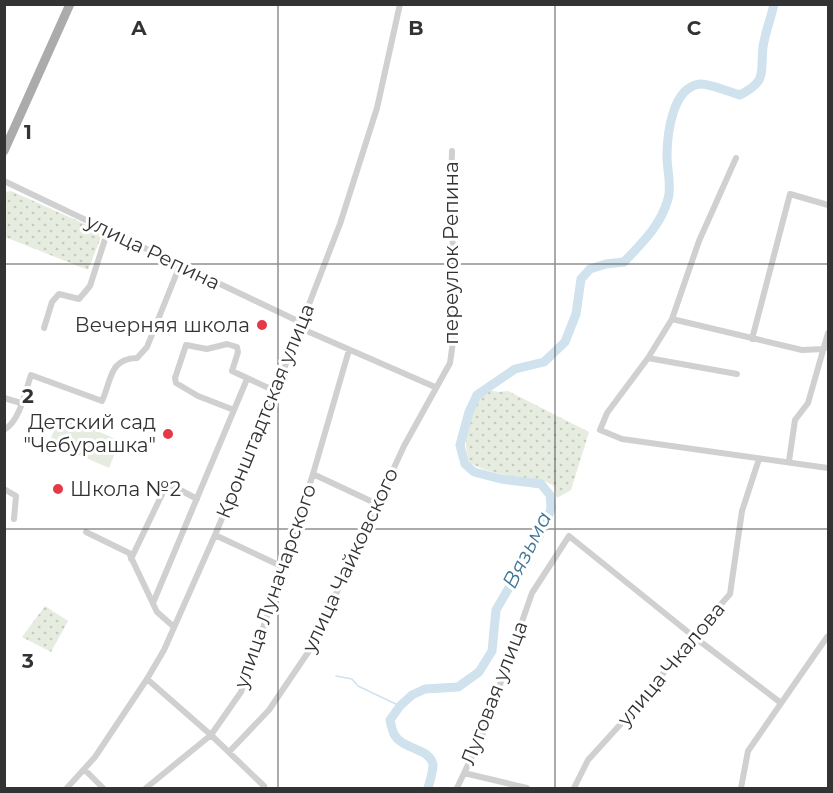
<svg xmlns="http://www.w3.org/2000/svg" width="833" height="793" font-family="Montserrat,sans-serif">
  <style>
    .green { fill: url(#green-dots) }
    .pitch { fill: #e6ecdf }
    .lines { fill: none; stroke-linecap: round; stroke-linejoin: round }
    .stream { stroke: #cfe2ee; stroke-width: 1.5 }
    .river { stroke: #cfe2ee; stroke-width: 9 }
    .minor { stroke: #d0d0d0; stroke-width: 6 }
    .primary { stroke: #ababab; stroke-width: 9 }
    .grid { fill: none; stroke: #333; stroke-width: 1.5; stroke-opacity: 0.55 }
    .poi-dot { fill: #e63946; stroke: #fff; stroke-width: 2 }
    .labels { text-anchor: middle; stroke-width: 6; stroke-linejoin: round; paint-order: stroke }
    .street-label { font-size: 20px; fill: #333; stroke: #fff }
    .poi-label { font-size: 20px; fill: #333; stroke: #fff; text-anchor: end }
    .water-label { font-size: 21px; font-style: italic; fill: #3f7597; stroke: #fff }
    .grid-label { font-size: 20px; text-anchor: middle; font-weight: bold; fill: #333; stroke: #fff; stroke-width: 6; stroke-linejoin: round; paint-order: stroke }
  </style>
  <defs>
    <pattern id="green-dots" width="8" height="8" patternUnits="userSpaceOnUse" patternTransform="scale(1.5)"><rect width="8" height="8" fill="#e6ecdf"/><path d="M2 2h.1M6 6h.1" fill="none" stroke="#c6cbc0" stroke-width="1.8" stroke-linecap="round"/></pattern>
  </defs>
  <rect width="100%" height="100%" fill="#fff"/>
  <path class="green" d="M11 191 103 232 88 270 5 237V192Z
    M489 390 499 392 508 391 589 432 571 490 557 498 554 486C540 477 532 480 516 477 500 474 484 471 470 463 461 439 466 404 489 390Z
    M45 606 68 621 51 652 22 637Z"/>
  <path class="pitch" d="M61 415 120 441 109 468 49 442Z"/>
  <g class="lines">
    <path class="stream" d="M336 676 352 679 358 686 400 706"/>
    <path class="river" d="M428 788C430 781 433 772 433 765 431 748 402 750 394 734 392 730 391 724 390 720L400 706 412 695 425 689 458 687 479 672 492 651 496 610 546 524 551 508 550 495 541 484 501 479 474 472 465 464 460 445 469 412 477 395 515 369 544 362 565 342 576 314 581 279 590 269 606 264 624 262C642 243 661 225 668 199 672 186 667 170 667 157 667 135 672 87 700 84 709 83 731 93 740 95 768 80 760 74 763 47 765 33 771 18 774 4"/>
    <path class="minor" d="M736 158 699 241 672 319 648 358 607 413 600 430 622 439 828 468
      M4 181 302 323
      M672 319 802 350 824 349
      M44 328 52 302 59 294 79 299 90 286 108 230
      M300 328 435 387
      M752 339 790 194 828 205
      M648 358 737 374
      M4 398 21 403
      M234 410 198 396 176 383 175 378 186 345 207 349 227 344 237 347 238 352 232 371 275 391
      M4 430C20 421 25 392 31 375L102 401C112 379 109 359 137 358L147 347 180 265
      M789 461 795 420 808 403 828 333
      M313 474 377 504
      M4 489 16 496 14 519
      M86 532 129 553 157 612 174 627
      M215 535 283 567
      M131 559 166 486H173L197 499
      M153 603 247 379
      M147 679 211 735 264 786
      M229 752 269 710 311 648 404 446 450 363 455 327 451 186 452 151
      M84 769 103 788
      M464 773 527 788
      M67 788 95 757 147 679 164 650 215 535 277 387 340 224 377 108 400 4
      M146 788 211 735 241 692 274 596 313 474 349 350
      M457 788 483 733 532 593 569 536 693 636 781 703
      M574 788 588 760 638 705 693 636 730 594 742 511 759 459
      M741 788 748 751 827 637"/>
    <path class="primary" d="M4 151 70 4"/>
  </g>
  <path class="grid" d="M278 4V788M555 4V788M4 264H828M4 529H828"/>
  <g class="poi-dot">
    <circle cx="262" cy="325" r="6"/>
    <circle cx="168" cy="434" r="6"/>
    <circle cx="58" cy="489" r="6"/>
  </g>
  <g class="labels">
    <g class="street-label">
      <text transform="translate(153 252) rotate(26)" y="7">улица Репина</text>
      <text transform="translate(451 253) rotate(-90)" y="7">переулок Репина</text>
      <text transform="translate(265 411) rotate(-68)" y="7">Кронштадтская улица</text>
      <text transform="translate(350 560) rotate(-65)" y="7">улица Чайковского</text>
      <text transform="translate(275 586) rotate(-71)" y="7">улица Луначарского</text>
      <text transform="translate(671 664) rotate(-50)" y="7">улица Чкалова</text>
      <text transform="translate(494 693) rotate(-69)" y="7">Луговая улица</text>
    </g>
    <g class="poi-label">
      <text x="250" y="332">Вечерняя школа</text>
      <text x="156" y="429">Детский сад<tspan x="156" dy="23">"Чебурашка"</tspan></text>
      <text x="70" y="496" text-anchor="start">Школа №2</text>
    </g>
    <g class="water-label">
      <text transform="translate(527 550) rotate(-63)" y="7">Вязьма</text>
    </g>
  </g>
  <g class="grid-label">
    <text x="139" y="35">A</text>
    <text x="416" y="35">B</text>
    <text x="694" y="35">C</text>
    <text x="28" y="139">1</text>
    <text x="28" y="403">2</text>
    <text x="28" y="668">3</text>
  </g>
  <rect width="833" height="793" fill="none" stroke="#333333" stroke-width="12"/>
</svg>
